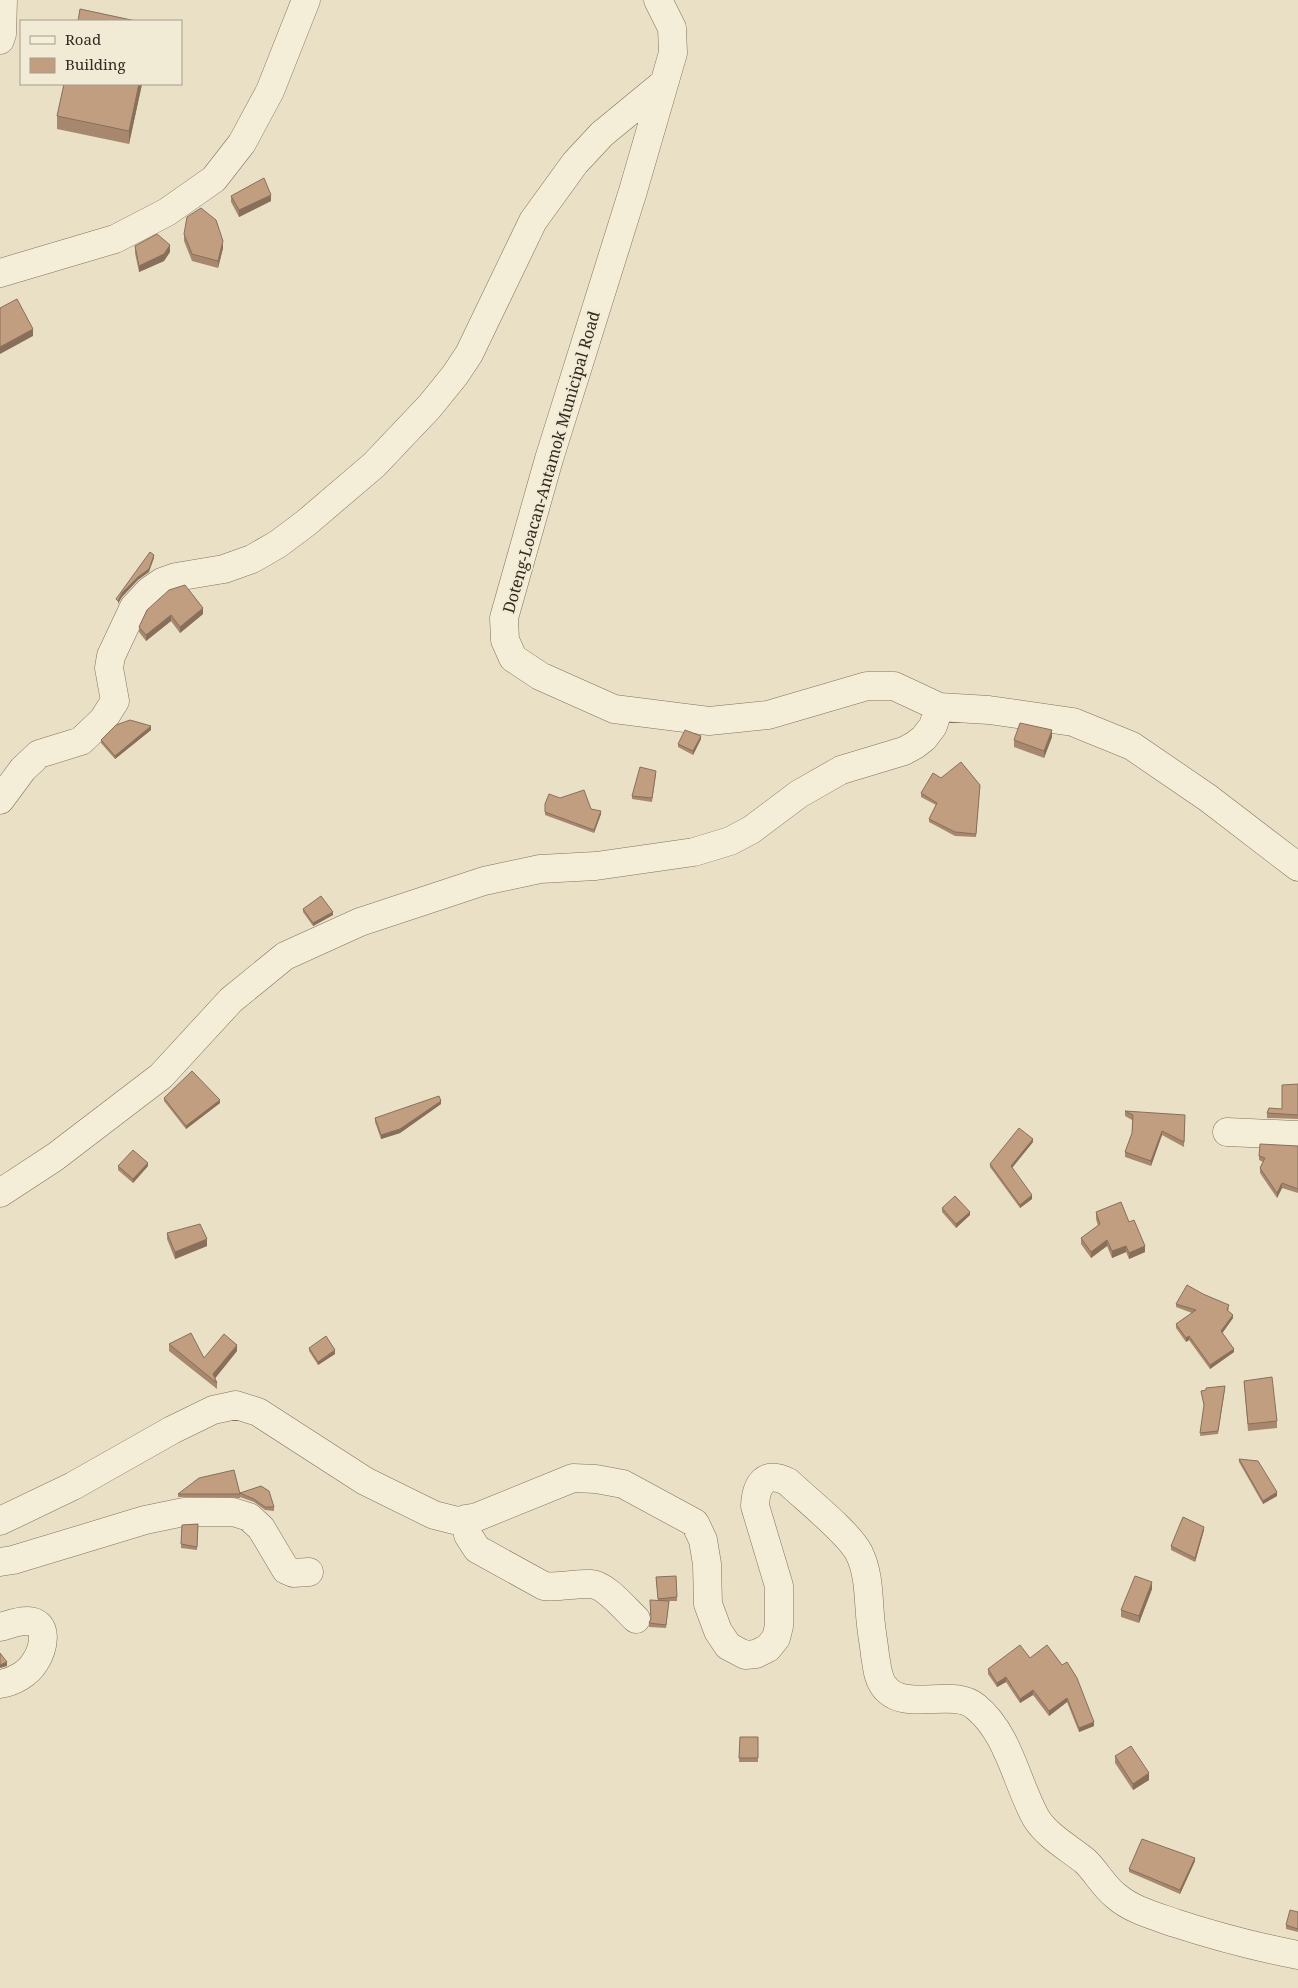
<svg xmlns="http://www.w3.org/2000/svg" width="1298" height="1988" font-family="'Noto Serif',serif">
  <style>
    .lines { fill: none; stroke-linecap: round; stroke-linejoin: round }
    .minor-casing { stroke: #82725e; stroke-width: 29 }
    .minor { stroke: #f4edd8; stroke-width: 28 }
    .wall { fill: #a7886f }
    .shaded-wall { fill: #886f5a }
    .building { fill: #c29e81; stroke: #886f5a }
    .labels { text-anchor: middle; stroke-width: 4; stroke-linejoin: round; paint-order: stroke }
    .street-label { font-size: 16px; fill: #342a20; stroke: #f1ead5 }
  </style>
  <rect width="100%" height="100%" fill="#e9e0c6"/>
  <g class="lines">
    <defs>
      <path id="minor" d="M0 40 2 34 3 0
        M0 273 115 239 167 212 214 179 242 143 270 91 306 0
        M939 707 989 710 1073 722 1132 746 1208 798 1298 867
        M0 800 23 769 39 754 81 741 103 720 115 701 109 668 111 656 134 607 149 591 162 582 176 577 224 569 252 559 278 544 306 523 374 465 430 406 455 375 469 354 533 221 575 163 602 134 664 83
        M1227 1132 1298 1135
        M0 1193 55 1157 161 1076 231 1000 285 956 360 922 484 881 540 869 596 866 694 852 730 841 751 830 799 794 841 770 904 751 915 745 924 738 933 726 939 707 894 686H867L768 715 709 721 614 709 540 676 513 658 505 640 504 618 549 459 633 191 673 53 672 28 658 0
        M466 1519 468 1535 477 1549 544 1586C560 1588 575 1583 591 1584 606 1585 625 1609 636 1619
        M0 1521 73 1486 172 1430 213 1410 236 1405 258 1412 365 1481 434 1515 458 1521 477 1517 573 1478 596 1479 623 1484 695 1523 703 1540 707 1564 708 1604 718 1631 728 1646 745 1655 756 1654 768 1648 776 1638 779 1626V1586L755 1506C756 1484 765 1470 788 1482 806 1499 849 1533 859 1553 870 1575 868 1601 871 1625 872 1635 874 1645 875 1655 877 1665 877 1676 883 1685 903 1715 952 1686 976 1707 1009 1734 1016 1782 1036 1818 1047 1836 1069 1848 1085 1861 1096 1871 1103 1886 1116 1896 1132 1910 1155 1916 1175 1923 1215 1936 1256 1947 1298 1955
        M0 1562 13 1560 145 1520 184 1512H233L249 1517 261 1528 286 1570 293 1573 309 1572
        M0 1627C8 1625 18 1621 26 1621 50 1620 44 1649 35 1662 28 1674 13 1682 0 1684"/>
    </defs>
    <use href="#minor" class="minor-casing"/>
    <use href="#minor" class="minor"/>
  </g>
  <path class="wall" d="M64 84H142L129 144 57 129V116Z
    M231 196 271 201 239 217 231 202Z
    M184 234 223 248 218 268 192 261 184 241Z
    M135 246 170 252 164 261 139 272 135 253Z
    M147 610 203 614 180 633 171 621 146 641 139 632V627Z
    M151 730 115 759 101 743V740Z
    M1052 737 1044 758 1014 747V740Z
    M701 739 693 755 678 747V744Z
    M656 774 652 802 632 799V796Z
    M941 778 980 785 976 837 955 836 929 822V819L936 805 921 797V793Z
    M560 798 591 809 601 814 594 833 545 815V804Z
    M303 909 333 915 313 926 303 912Z
    M1298 1084V1119L1267 1118V1113L1282 1109Z
    M164 1098 220 1103 186 1129 164 1101Z
    M441 1104 400 1133 381 1139 375 1122V1118Z
    M1125 1111 1185 1120 1184 1147 1162 1135 1151 1166 1125 1157V1152L1132 1133V1120L1125 1116Z
    M1033 1142 1012 1168 1032 1199 1020 1208 990 1167V1164Z
    M1298 1146V1193L1282 1188 1277 1198 1260 1173V1168L1263 1162 1259 1160V1156Z
    M118 1166H148L133 1183 118 1170Z
    M942 1208 970 1215 956 1228 942 1212Z
    M1096 1212 1129 1222 1145 1252 1129 1259 1126 1252 1112 1258 1107 1246 1091 1258 1081 1244V1238L1098 1226 1096 1219Z
    M167 1233 207 1246 175 1259 167 1239Z
    M1176 1304 1229 1308 1228 1311 1233 1318 1222 1333 1234 1352 1210 1369 1189 1340 1186 1342 1176 1328V1324L1192 1313 1176 1307Z
    M169 1344 204 1358 237 1351 215 1378 217 1383V1389L169 1351Z
    M309 1348 335 1354 318 1365 309 1351Z
    M1244 1381 1277 1421V1428L1248 1431Z
    M1225 1389 1218 1434 1200 1436 1204 1406 1201 1391Z
    M1239 1459 1277 1496 1263 1504 1239 1462Z
    M240 1493 274 1507V1511L265 1510 254 1502 240 1497Z
    M178 1494H240V1498L178 1497Z
    M198 1524 197 1550 181 1548 182 1525Z
    M1204 1530 1195 1562 1171 1550V1546Z
    M656 1577 677 1597V1601H669L666 1628 649 1627V1623L658 1600Z
    M1152 1589 1139 1623 1121 1617V1610Z
    M1030 1658 1094 1726 1079 1732 1067 1702 1049 1716 1033 1695 1020 1703 1006 1682 997 1687 988 1674V1669Z
    M740 1737H758V1762H739Z
    M1115 1756 1149 1780 1133 1790 1115 1763Z
    M1195 1861 1180 1894 1129 1872V1869Z
    M1298 1912V1932L1286 1929V1925Z"/>
  <path class="shaded-wall" d="M139 84H142L129 144V131Z
    M271 195V201L239 217V210Z
    M223 241V248L218 268V261Z
    M170 245V252L164 261 139 272V266Z
    M33 329V336L0 354V347Z
    M154 555V558L149 572 138 580 122 597 118 604V601L122 593Z
    M203 608V614L180 633V627Z
    M171 615V621L146 641V635Z
    M151 726V730L115 759V756Z
    M1052 730V737L1044 758V751Z
    M701 736V739L693 755V751Z
    M601 811V814L594 833V830Z
    M333 912V915L313 926V923Z
    M220 1100V1103L186 1129V1126Z
    M441 1101V1104L400 1133 381 1139V1135Z
    M1162 1131V1135L1151 1166V1161Z
    M1033 1139V1142L1011 1169V1166Z
    M148 1163V1166L133 1183V1179Z
    M1282 1183V1188L1277 1198V1193Z
    M1032 1195V1199L1020 1208V1205Z
    M970 1212V1215L956 1228V1224Z
    M207 1239V1246L175 1259V1252Z
    M1107 1240V1246L1091 1258V1252Z
    M1126 1246V1252L1112 1258V1251Z
    M1145 1246V1252L1129 1259V1253Z
    M1233 1315V1318L1221 1335V1331Z
    M1189 1336V1340L1186 1342V1338Z
    M237 1345V1351L213 1381V1374Z
    M1234 1349V1352L1210 1369V1365Z
    M335 1350V1354L318 1365V1362Z
    M1277 1492V1496L1263 1504V1501Z
    M1204 1527V1530L1195 1562V1558Z
    M1152 1582V1589L1139 1623V1616Z
    M7 1662V1666L0 1668V1665Z
    M1006 1677V1682L997 1687V1683Z
    M1033 1690V1695L1020 1703V1699Z
    M1067 1698V1702L1049 1716V1711Z
    M1094 1722V1726L1079 1732V1728Z
    M1149 1773V1780L1133 1790V1784Z
    M1195 1858V1861L1180 1894V1890Z"/>
  <path class="building" d="M80 9 136 21H78Z
    M64 84H139L129 131 57 116Z
    M264 178 271 195 239 210 231 196Z
    M201 208 216 220 223 241 218 261 192 254 184 234 187 217Z
    M157 234 170 245 164 254 139 266 135 246Z
    M17 299 33 329 0 347V308Z
    M150 552 154 555 149 569 138 577 122 593 118 601 116 599Z
    M185 585 203 608 180 627 171 615 146 635 139 627 147 610 169 590Z
    M130 720 151 726 115 756 101 740 116 725Z
    M1020 723 1052 730 1044 751 1014 740Z
    M685 730 701 736 693 751 678 744Z
    M961 762 980 785 976 834 955 832 929 819 937 803 921 793 933 773 941 778Z
    M640 767 656 771 652 798 632 796Z
    M584 790 591 809 601 811 594 830 545 812V804L549 794 560 798Z
    M321 896 333 912 313 923 303 909Z
    M192 1071 220 1100 186 1126 164 1098Z
    M1298 1084V1115L1267 1113 1269 1108 1282 1109V1085Z
    M439 1096 441 1101 400 1129 381 1135 375 1118Z
    M1125 1111 1185 1115 1184 1142 1162 1131 1151 1161 1125 1152 1132 1133 1133 1115Z
    M1019 1128 1033 1139 1011 1166 1032 1195 1020 1205 990 1164Z
    M1260 1144 1298 1146V1189L1282 1183 1277 1193 1260 1168 1265 1158 1259 1156Z
    M133 1150 148 1163 133 1179 118 1166Z
    M955 1196 970 1212 956 1224 942 1208Z
    M1121 1202 1129 1222 1134 1220 1145 1246 1129 1253 1126 1246 1112 1251 1107 1240 1091 1252 1081 1238 1100 1224 1096 1212Z
    M200 1224 207 1239 175 1252 167 1233Z
    M1187 1285 1203 1294 1229 1305 1227 1310 1233 1315 1221 1331 1234 1349 1210 1365 1189 1336 1186 1338 1176 1324 1196 1310 1176 1304Z
    M191 1333 204 1358 224 1334 237 1345 213 1374 217 1383 169 1344Z
    M326 1336 335 1350 318 1362 309 1348Z
    M1272 1377 1277 1421 1248 1424 1244 1381Z
    M1225 1386 1218 1431 1200 1433 1204 1405 1201 1391 1206 1390V1388Z
    M1239 1459 1258 1461 1277 1492 1263 1501Z
    M234 1470 240 1494H178L199 1478Z
    M261 1486 269 1491 274 1507H265L254 1499 240 1493Z
    M1183 1517 1204 1527 1195 1558 1171 1546Z
    M198 1524 197 1547 181 1544 182 1525Z
    M676 1576 677 1597 658 1599 656 1577Z
    M1135 1576 1152 1582 1139 1616 1121 1610Z
    M650 1600 669 1601 666 1625 649 1623 651 1619Z
    M1020 1645 1030 1658 1047 1645 1062 1665 1067 1662 1077 1678 1094 1722 1079 1728 1067 1698 1049 1711 1033 1690 1020 1699 1006 1677 997 1683 988 1669Z
    M0 1653 7 1662 0 1665Z
    M740 1737H758V1758H739Z
    M1131 1746 1149 1773 1133 1784 1115 1756Z
    M1142 1839 1195 1858 1180 1890 1129 1869Z
    M1290 1910 1298 1912V1929L1286 1925Z"/>
  <g class="labels">
    <g class="street-label">
      <text transform="translate(551 462) rotate(-74)" y="6">Doteng-Loacan-Antamok Municipal Road</text>
    </g>
  </g>
  <rect x="20" y="20" width="162" height="65" fill="#f1ead5" stroke="#a59d8d"/>
  <rect x="30" y="36" width="25" height="8" fill="#f4edd8" stroke="#a59d8d"/>
  <text x="65" y="45" font-size="15" fill="#342a20">Road</text>
  <rect x="30" y="58" width="25" height="15" fill="#c29e81" stroke="#a59d8d"/>
  <text x="65" y="70" font-size="15" fill="#342a20">Building</text>
</svg>
